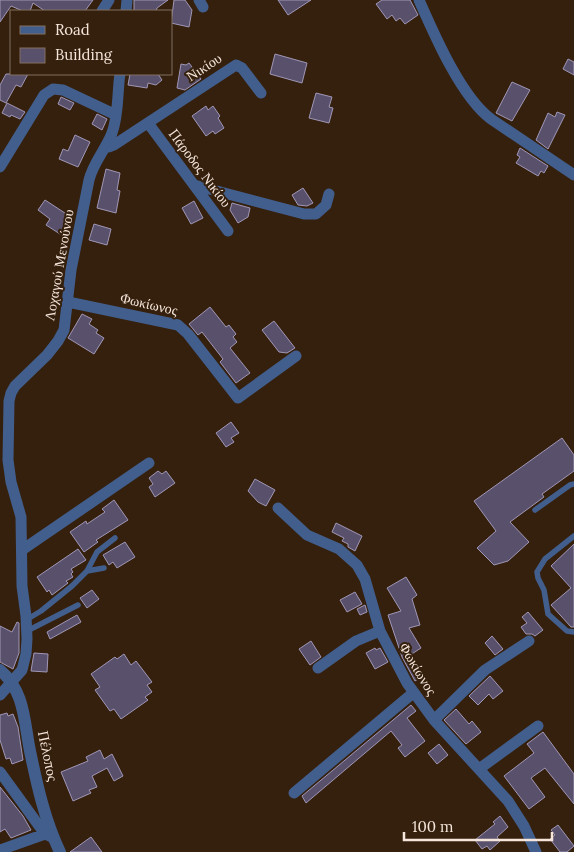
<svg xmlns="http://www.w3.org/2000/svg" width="574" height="852" font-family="Lora,serif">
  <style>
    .building { fill: #59516c; stroke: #a097b6 }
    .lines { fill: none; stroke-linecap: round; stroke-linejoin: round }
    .service { stroke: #425e8d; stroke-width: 5.5 }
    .minor { stroke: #425e8d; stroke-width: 11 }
    .tertiary { stroke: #425e8d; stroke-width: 12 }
    .labels { text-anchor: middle; stroke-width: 4; stroke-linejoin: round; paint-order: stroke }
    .street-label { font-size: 14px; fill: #f5e5da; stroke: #35200d }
  </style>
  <rect width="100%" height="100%" fill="#35200d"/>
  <path class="building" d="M0 0H93L85 11H45L33 3 30 11H23L11 6 0 22Z
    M134 0H168L157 8 156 11H134Z
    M174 0H185L192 10 189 27 171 23Z
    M278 0H311L288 15Z
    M382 0H410L418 15 405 24 400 18 396 21 392 15 387 19 376 4Z
    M275 54 307 63 302 83 270 74Z
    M568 59 574 62V75L563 69Z
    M189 63 201 79 185 90 177 88 181 64 186 65Z
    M6 74H28L21 87 16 85 6 103 0 100V85Z
    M130 74H158L162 80 156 85 148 83 147 88 128 85Z
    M512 82 530 90 512 121 496 113Z
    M316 93 332 97 329 107 333 108 329 123 309 118Z
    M61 97 74 103 70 110 58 104Z
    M7 103 25 112 20 119 11 115 10 117 2 113Z
    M206 106 208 110 213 106 220 116 218 118 224 128 215 134 213 131 206 136 192 116Z
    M557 112 565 115 548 149 536 140 548 113 555 117Z
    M97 114 107 119 102 130 92 124Z
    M75 135 90 142 78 167 59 159 63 149 68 151Z
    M520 148 548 166 544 173 541 171 538 176 516 163 520 157 517 155Z
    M106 169 120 173 117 190 120 191 116 213 97 208Z
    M303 188 313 203 307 206 298 205 292 195Z
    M45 200 71 217 60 234 46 225 50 219 38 210Z
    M194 201 203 218 191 224 182 208Z
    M232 203 250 208 248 217 238 223 230 210Z
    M94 224 111 229 107 245 89 240Z
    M210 307 226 327 229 325 236 334 233 337 237 342 230 348 250 373 236 383 220 362 223 359 202 332 198 335 189 324Z
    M82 314 92 319 89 324 98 330 96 333 104 338 94 354 68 338Z
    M274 321 295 348 287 353 279 352 262 330Z
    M231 422 239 433 231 438 234 442 226 447 216 433Z
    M562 438 574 455V471L542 494 544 497 510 522 529 542 508 561 494 565 477 548 496 531 474 501Z
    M158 471 162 474 166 471 175 483 155 497 149 487 153 484 149 478Z
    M255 479 275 490 266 506 258 502 248 491Z
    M114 500 128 520 96 540 98 542 84 552 70 532 86 521 87 524 105 512 102 509Z
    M336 523 362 536 355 551 348 547V544L342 541 344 538 332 532Z
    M125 542 135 557 117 568 113 562 109 565 103 555Z
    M574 544V627H571L551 605 571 588 551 566Z
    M78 549 86 560 71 569 73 572 71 574 73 577 66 581 68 583 52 595 49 590 47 592 37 577Z
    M406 577 417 595 412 599 420 625 409 628 421 648 407 657 421 677 415 681 402 657 388 615 401 611 387 588Z
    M92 590 99 599 87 608 80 598Z
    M355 592 362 604 347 612 340 600Z
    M365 605 367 612 360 615 357 609Z
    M528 612 543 630 535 636 532 634H526L521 627 527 623 522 617Z
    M77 615 81 622 50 639 47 632Z
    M17 622 19 623V653L13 669 0 662V626L12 632Z
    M492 636 503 649 495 655 485 643Z
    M311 641 321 657 310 665 299 649Z
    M375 648 376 650 380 648 388 662 375 669 366 653Z
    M34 653 48 654 47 672 31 671Z
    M124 654 131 665 136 661 152 682 147 685 152 692 145 697 148 700 121 719 114 709 110 711 95 690 100 687 91 674 115 657 117 659Z
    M490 676 503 691 493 699 489 694 478 705 469 696Z
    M411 705 416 711 407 718 425 741 405 757 398 748 402 745 391 731 306 803 302 796Z
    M456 709 469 724 472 721 481 732 466 744 444 720Z
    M7 713 8 716 13 714 18 727 23 760 12 764 10 758 6 759 0 740V715Z
    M543 732 574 774V804L545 768 531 778 545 797 529 809 504 776 534 753 527 744Z
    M439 744 448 755 437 764 428 753Z
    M100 750 104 759 112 754 123 776 114 781 107 768 92 776 97 787 89 790 91 793 73 801 61 772 88 761 86 757Z
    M0 787 23 816 31 830 11 838 5 829 0 832Z
    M500 816 508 827 497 837 500 841 490 850 487 846 482 849 475 840 495 824 493 822Z
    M558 825 574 846 567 852H560L550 839 555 835 551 830Z
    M91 837 102 852H70Z"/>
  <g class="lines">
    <path class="service" d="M535 510 570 485 574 484
      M574 536 545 559 537 572 538 578 544 590 548 614 567 631 574 632
      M87 571 104 568
      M26 620 41 611 72 586 87 571 97 552 115 538
      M27 631 78 605"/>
    <path class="minor" d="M199 0 203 7
      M419 0C434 34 461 97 491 119L574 175
      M102 11 109 0
      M126 11 127 0
      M148 123 228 231
      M106 145 109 147 114 145 236 65 242 68 261 93
      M0 167 44 95 53 89 63 90 116 115
      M194 185 304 214H316L326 205 329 194
      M68 302 178 325 188 334 238 398 296 356
      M278 508 307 535 339 549 357 565 365 579 380 631 407 683 434 720 508 801 524 826 536 852
      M22 550 149 463
      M318 668 356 641 380 631
      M0 695 22 670 26 654 27 639 26 616 22 586 21 517 11 482 8 460 9 401 11 393 15 386 47 355 58 341 64 330 71 270 89 180C93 163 106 149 112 133 119 114 117 93 120 74
      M434 720 485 670 529 641
      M479 769 538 726
      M0 772 45 834 54 838
      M294 793 413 693
      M0 850 45 834"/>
    <path class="tertiary" d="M0 670C25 691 24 722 30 751 37 785 45 821 60 852"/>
  </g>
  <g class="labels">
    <g class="street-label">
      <text transform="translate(204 67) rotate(-33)" y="5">Νικίου</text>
      <text transform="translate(200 168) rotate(53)" y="5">Πάροδος Νικίου</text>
      <text transform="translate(59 265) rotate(-80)" y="5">Λοχαγού Μενούνου</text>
      <text transform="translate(149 304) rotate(13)" y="5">Φωκίωνος</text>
      <text transform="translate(418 669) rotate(59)" y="5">Φωκίωνος</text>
      <text transform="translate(48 756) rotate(78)" y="5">Πέλοπος</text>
    </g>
  </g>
  <rect x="10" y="10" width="162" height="65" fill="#35200d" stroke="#826f5f"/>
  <rect x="20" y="26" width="25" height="8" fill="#425e8d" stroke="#826f5f"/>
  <text x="55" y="35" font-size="15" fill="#f5e5da">Road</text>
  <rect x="20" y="48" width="25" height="15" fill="#59516c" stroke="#826f5f"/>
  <text x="55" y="60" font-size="15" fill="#f5e5da">Building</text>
  <path d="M404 832v8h148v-8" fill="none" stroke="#f5e5da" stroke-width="2.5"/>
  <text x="412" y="832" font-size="15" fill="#f5e5da" stroke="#35200d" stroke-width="4" paint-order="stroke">100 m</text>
</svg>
